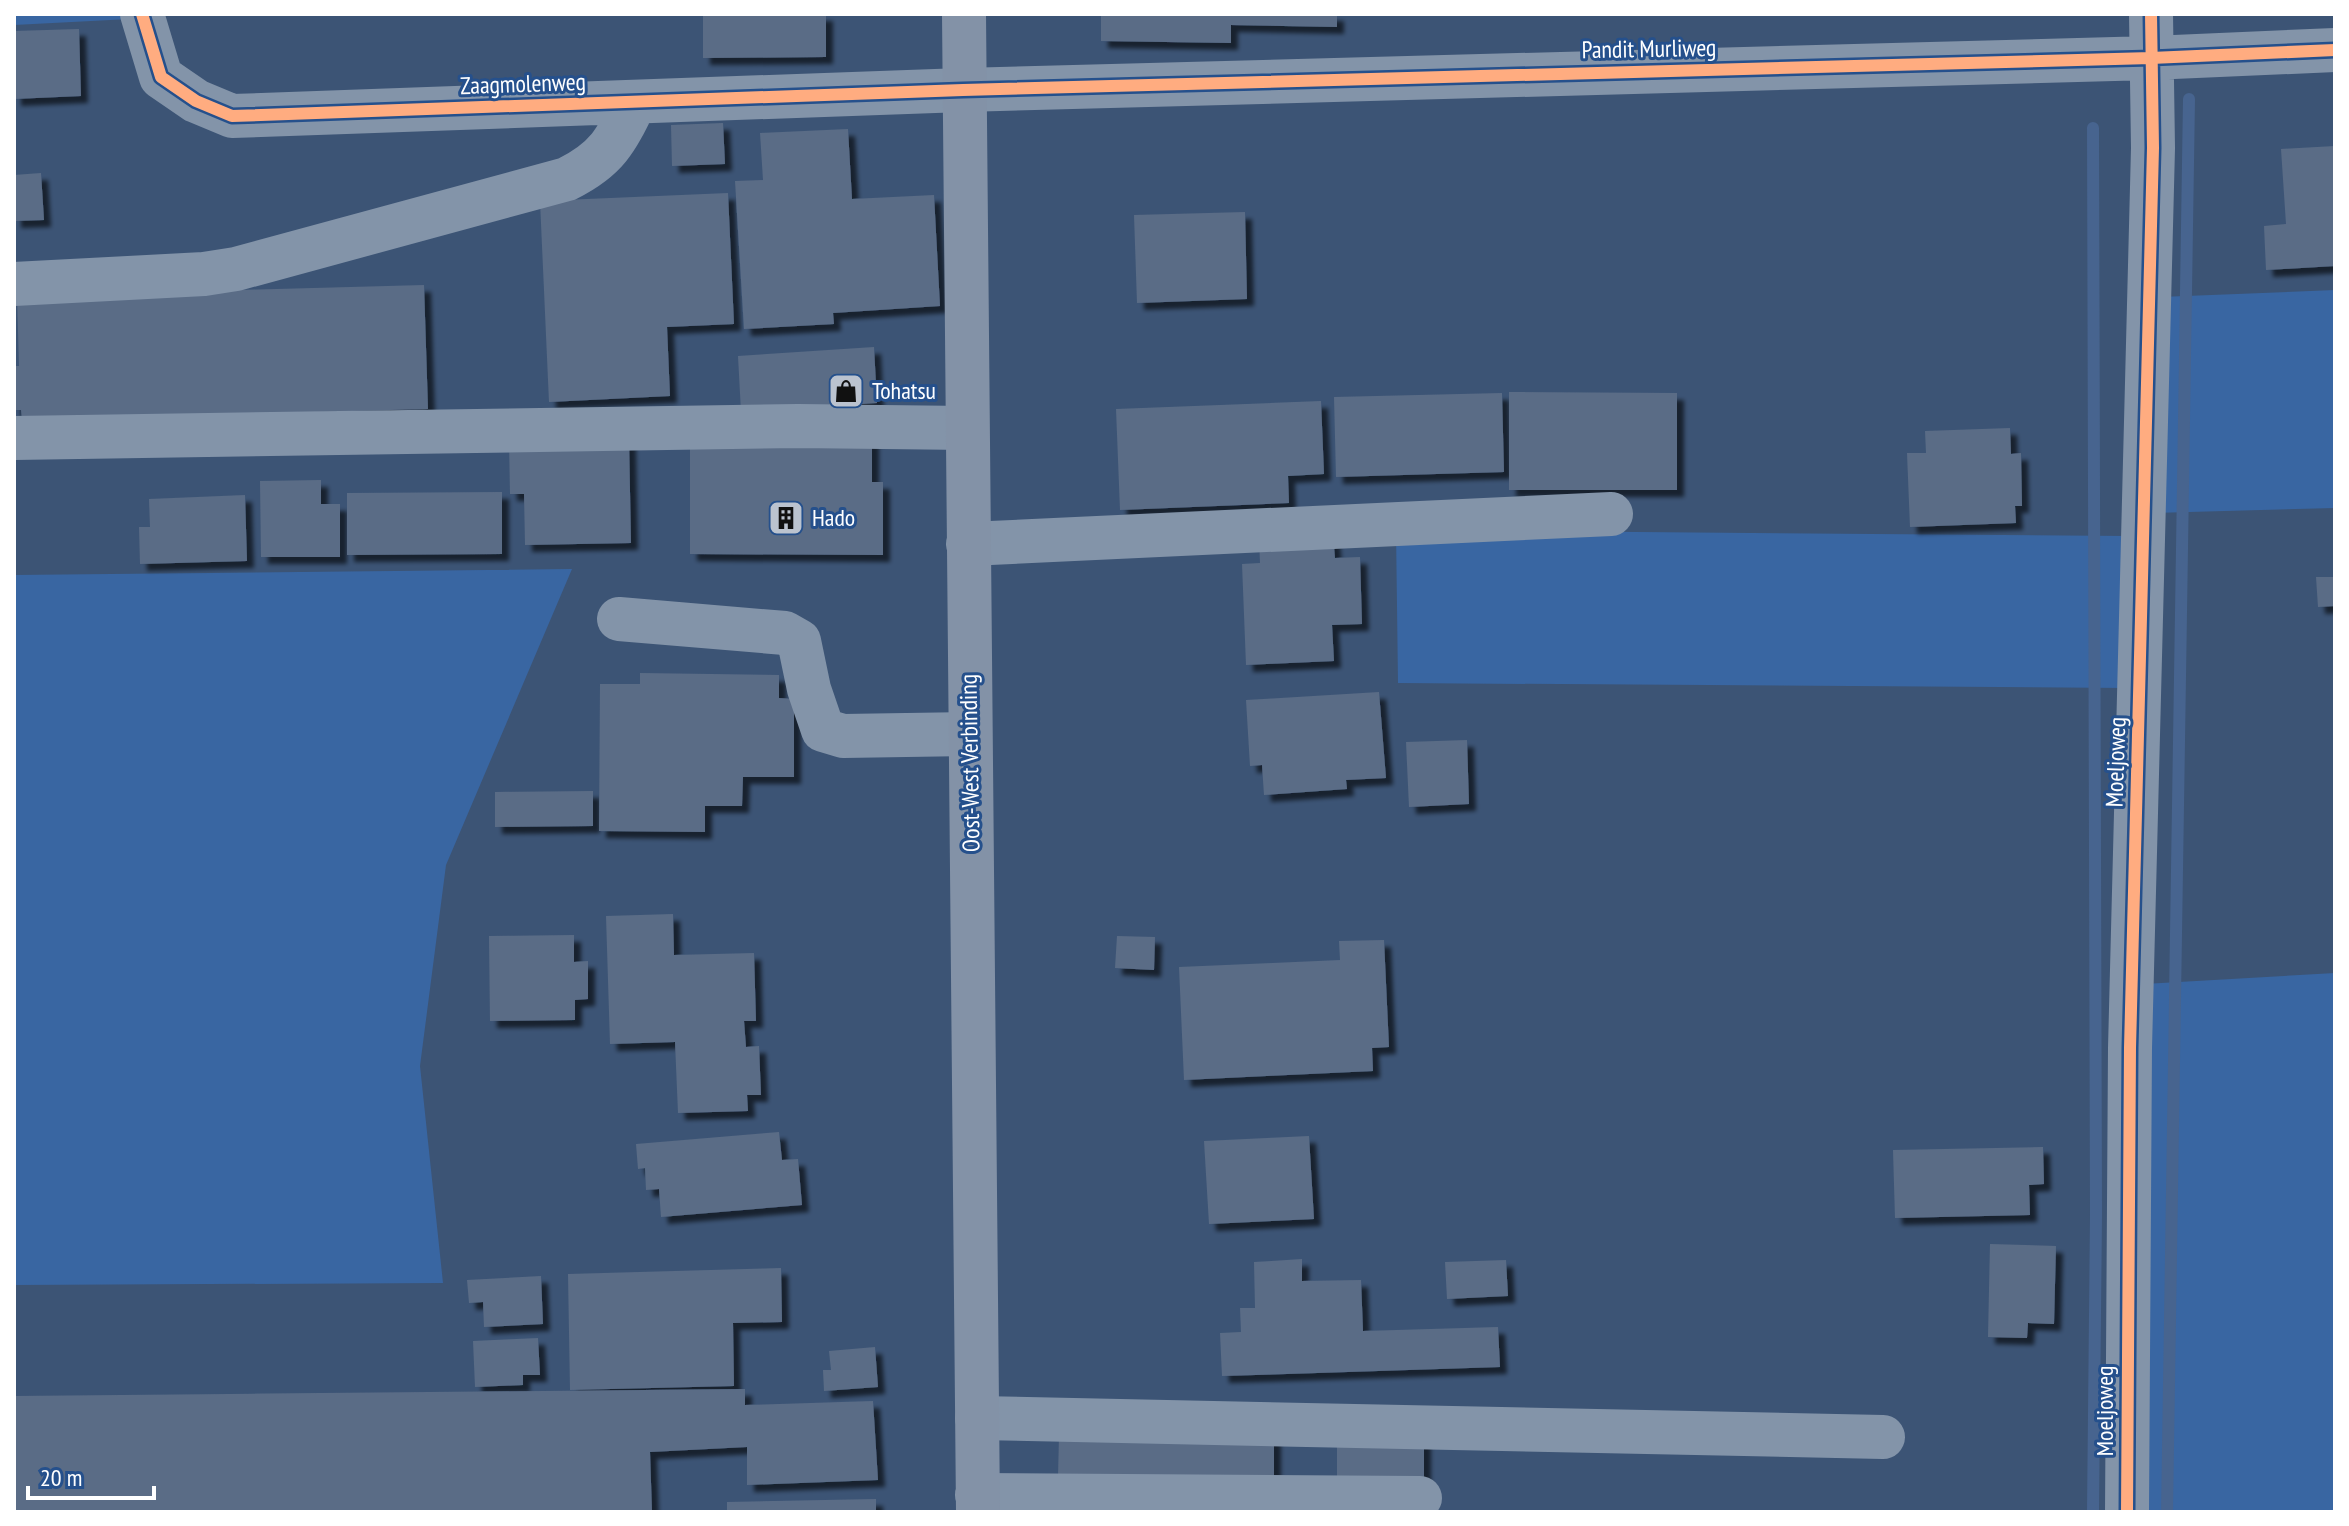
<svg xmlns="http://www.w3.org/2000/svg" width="2349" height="1526" font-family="'PT Sans Narrow',sans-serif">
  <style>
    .green { fill: #3966a2 }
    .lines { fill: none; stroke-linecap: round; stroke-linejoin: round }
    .stream { stroke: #47648f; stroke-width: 12 }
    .building { fill: #5a6c86; filter: url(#shadow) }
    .minor { stroke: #8394a9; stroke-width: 44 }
    .major { stroke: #8392a7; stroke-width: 44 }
    .cycleway-casing { stroke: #25508c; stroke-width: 17 }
    .cycleway { stroke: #ffac80; stroke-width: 12 }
    .labels { text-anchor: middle; stroke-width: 6; stroke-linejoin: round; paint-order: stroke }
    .street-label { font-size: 24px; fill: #fff; stroke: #25508c }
    .poi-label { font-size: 24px; fill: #fff; stroke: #25508c; text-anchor: start }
  </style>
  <defs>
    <filter id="shadow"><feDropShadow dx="7" dy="7" stdDeviation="2" flood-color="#0009"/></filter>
  </defs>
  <rect width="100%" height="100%" fill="#3c5475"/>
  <path class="green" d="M14 14H130V19L14 25Z
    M2335 290V508L2153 513 2160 297Z
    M1396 530 2129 536 2128 688 1398 683Z
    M572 569 446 865 420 1066 443 1283 14 1285V575Z
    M2335 973V1512H2140L2144 984Z"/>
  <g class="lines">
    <path class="stream" d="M2093 128 2096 1215 2093 1512
      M2167 1512 2189 99"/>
  </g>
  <path class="building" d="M703 14H826V57L703 58Z
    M1101 14H1337V27L1231 25V43L1101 41Z
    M79 29 81 96 14 99V31Z
    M723 123 725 164 672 166 671 125Z
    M848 129 852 199 934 195 940 306 833 313 834 324 744 329 735 181 763 180 760 133Z
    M2335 146V266L2266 270 2264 226 2286 224 2281 149Z
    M41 173 44 220 14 221V175Z
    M728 193 734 324 667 327 670 396 549 402 540 201Z
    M1245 212 1247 299 1137 303 1134 215Z
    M424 285 428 409 22 420 21 410H14V366H19L17 296Z
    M874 347 877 403 741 412 738 356Z
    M1509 392 1677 393V490H1509Z
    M1502 393 1504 472 1336 477 1334 397Z
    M1321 401 1324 474 1288 476 1289 503 1120 510 1116 409Z
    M2010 428 2011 454 2021 453 2022 506H2015L2016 523 1910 527 1907 453H1926L1925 431Z
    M690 437 872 438V482H883V555L690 554Z
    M629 438 631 543 525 545 524 494H510L509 440Z
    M321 480V504H340V557H261L260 481Z
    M502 492V554L347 555V493Z
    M245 495 247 561 140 564 139 527H150L149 499Z
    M1333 535 1335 558 1360 557 1362 624 1332 625 1334 661 1246 665 1242 564 1260 563 1259 538Z
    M2316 577H2335V606L2318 607Z
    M640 673 779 675V698L794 699V777H743L742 806H705V832L599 831 600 684H640Z
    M1379 692 1386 778 1346 780 1347 789 1264 795 1262 765 1250 766 1246 700Z
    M1467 740 1469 804 1409 807 1406 742Z
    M593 791V826L495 827V792Z
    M673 914 674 955 754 953 756 1021H744L746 1047 759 1046 761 1095H747L748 1111 678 1113 675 1042 610 1044 606 916Z
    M574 935V962L588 961V999L575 1000V1020L490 1021 489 936Z
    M1117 936 1155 937 1154 970 1115 968Z
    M1384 940 1389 1047 1372 1048 1373 1071 1184 1080 1179 967 1340 960 1339 941Z
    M779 1132 782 1160 798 1159 802 1205 661 1217 659 1189 646 1190 645 1168 638 1169 636 1144Z
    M1309 1136 1314 1219 1209 1224 1204 1141Z
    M2043 1147 2044 1184 2029 1185 2030 1215 1895 1218 1893 1150Z
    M1990 1244 2056 1246 2054 1324 2028 1323 2027 1338 1988 1337Z
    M1302 1259V1281L1361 1280 1363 1331 1498 1327 1500 1367 1222 1376 1220 1333 1241 1332 1240 1308H1255L1254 1262Z
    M1506 1260 1508 1296 1447 1299 1445 1262Z
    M781 1268 782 1322 733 1323 734 1386 570 1390 568 1274Z
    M541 1276 543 1324 484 1327 483 1302 469 1303 467 1280Z
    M538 1338 540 1375H523V1385L475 1387 473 1341Z
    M875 1347 878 1387 824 1391 823 1370H831L829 1351Z
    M745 1389V1405L873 1401 878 1480 747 1485V1447L650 1452 652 1512H14V1396Z
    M1059 1436H1274V1478L1058 1477Z
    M1337 1436H1424V1482H1337Z
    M876 1499V1512H727V1502Z"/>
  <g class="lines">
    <path class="minor" d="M142 14 161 77 196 101 232 116 963 90 2151 58 2335 50
      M14 284 204 274 236 269 567 179C607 159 616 141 635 102
      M14 438 798 426 967 428
      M968 544 1611 514
      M619 619 785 633 799 641 809 689 823 730 843 736 970 734
      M977 1418 1883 1437
      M977 1495 1420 1498
      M2127 1512 2130 1048 2153 148 2151 14"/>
    <path class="major" d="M964 14 978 1512"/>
    <defs>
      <path id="cycleway" d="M142 14 161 77 196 101 232 116 963 90 2151 58 2335 50
        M2127 1512 2130 1048 2153 148 2151 14"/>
    </defs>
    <use href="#cycleway" class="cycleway-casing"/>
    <use href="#cycleway" class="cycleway"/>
  </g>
  <defs>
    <symbol id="shop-square" viewBox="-11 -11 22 22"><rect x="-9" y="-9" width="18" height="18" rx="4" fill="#bbc3cf" stroke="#25508c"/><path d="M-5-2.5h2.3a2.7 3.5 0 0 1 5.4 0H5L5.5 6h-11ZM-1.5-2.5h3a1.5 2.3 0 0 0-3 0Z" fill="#111"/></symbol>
    <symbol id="building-square" viewBox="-11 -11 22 22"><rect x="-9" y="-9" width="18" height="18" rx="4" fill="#bbc3cf" stroke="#25508c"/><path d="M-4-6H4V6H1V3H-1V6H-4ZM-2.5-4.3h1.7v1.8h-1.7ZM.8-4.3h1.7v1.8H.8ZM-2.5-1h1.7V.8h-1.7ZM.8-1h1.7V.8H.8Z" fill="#111"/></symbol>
  </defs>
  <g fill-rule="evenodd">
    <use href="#shop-square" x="826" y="371" width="40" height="40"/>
    <use href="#building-square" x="766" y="498" width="40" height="40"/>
  </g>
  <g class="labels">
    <g class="street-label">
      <text transform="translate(1649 49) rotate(-1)" y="8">Pandit Murliweg</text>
      <text transform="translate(523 84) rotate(-2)" y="8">Zaagmolenweg</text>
      <text transform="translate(2116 762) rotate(-88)" y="8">Moeljoweg</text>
      <text transform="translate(970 763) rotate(-91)" y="8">Oost-West Verbinding</text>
      <text transform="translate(2105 1411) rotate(-90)" y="8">Moeljoweg</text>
    </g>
    <g class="poi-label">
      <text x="872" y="399">Tohatsu</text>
      <text x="812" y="526">Hado</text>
    </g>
  </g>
  <rect width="2349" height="1526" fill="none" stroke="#ffffff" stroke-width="32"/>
  <path d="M28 1486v12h126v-12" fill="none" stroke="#ffffff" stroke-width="4"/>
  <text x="40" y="1486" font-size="24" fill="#ffffff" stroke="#25508c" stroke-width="6" paint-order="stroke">20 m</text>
</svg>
